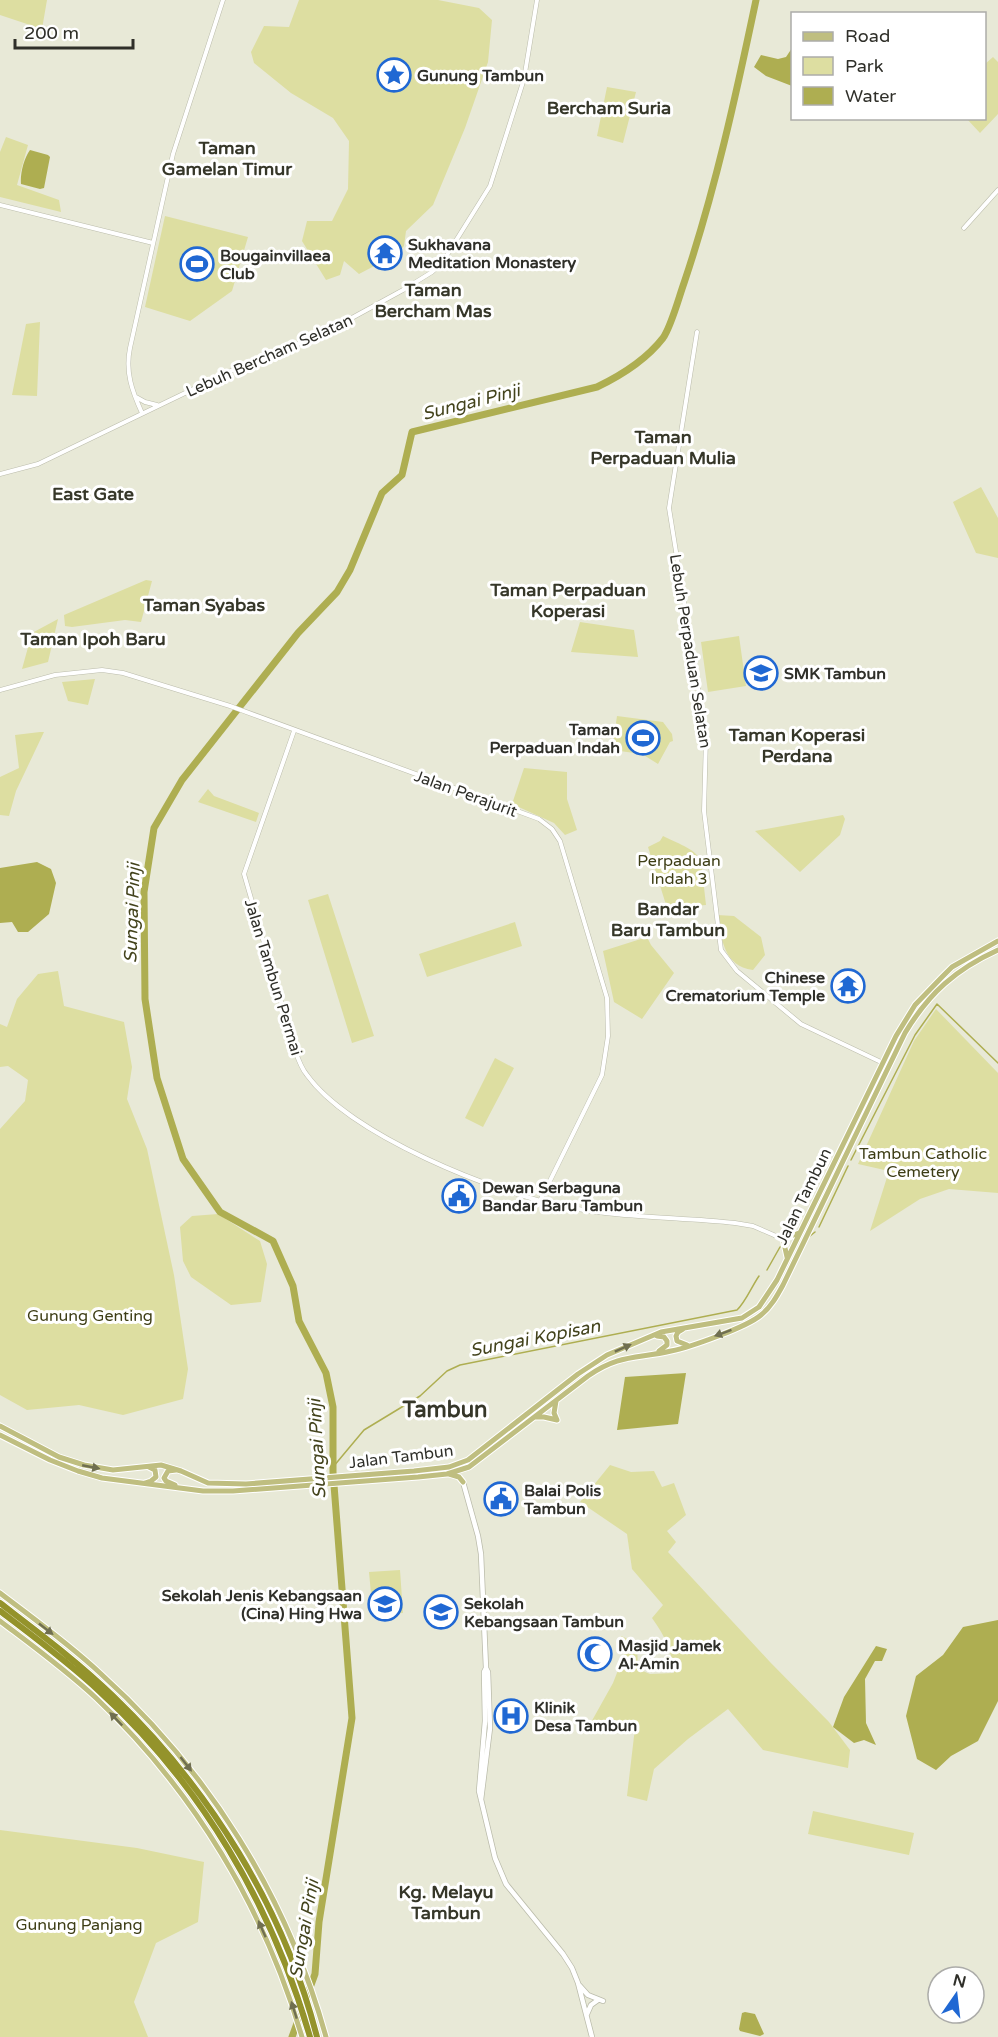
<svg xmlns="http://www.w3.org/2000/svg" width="998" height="2037" font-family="'Varela Round',sans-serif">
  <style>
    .green { fill: #dddea1 }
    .water { fill: #aeae51 }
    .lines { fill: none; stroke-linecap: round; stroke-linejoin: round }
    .stream { stroke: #aeae51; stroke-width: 1.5 }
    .river { stroke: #aeae51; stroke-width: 7 }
    .tertiary-casing { stroke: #bbbcab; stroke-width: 5 }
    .secondary-casing { stroke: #bbbcab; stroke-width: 6 }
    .primary-casing { stroke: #fff; stroke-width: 7 }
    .motorway-casing { stroke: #fff; stroke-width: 8 }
    .tertiary { stroke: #fff; stroke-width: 4 }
    .secondary { stroke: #fff; stroke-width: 4.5 }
    .primary { stroke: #bfbe80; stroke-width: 5 }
    .motorway { stroke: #94932b; stroke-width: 6 }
    .oneway { fill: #706f50 }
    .labels { text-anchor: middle; stroke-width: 6; stroke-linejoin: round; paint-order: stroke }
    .poi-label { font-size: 16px; font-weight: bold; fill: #2f2f29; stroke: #fff; text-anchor: start }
    .street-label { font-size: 16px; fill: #2f2f29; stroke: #fff }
    .park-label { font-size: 16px; fill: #3d3d15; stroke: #fff }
    .neighbourhood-label { font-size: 18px; font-weight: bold; fill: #363729; stroke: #fff }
    .water-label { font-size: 18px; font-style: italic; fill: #43431c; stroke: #fff }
    .district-label { font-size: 22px; font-weight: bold; fill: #363729; stroke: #fff }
  </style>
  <rect width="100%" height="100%" fill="#e8e9d7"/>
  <path class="green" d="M0 0H47L42 29 0 15Z
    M299 0H438L479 8 492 20 488 62 465 128 433 205 406 231 404 246 397 254 359 274 344 261 340 275 326 280 302 241 307 221H332L348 189 349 141 333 118 291 93 254 63 251 52 264 26 289 27Z
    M993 57 998 62V114L980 133 967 119 984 118 985 64Z
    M607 87 636 92 623 143 597 136Z
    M6 137 28 145 17 185 59 200 61 212 0 197V152Z
    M165 216 248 237 232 291 190 321 145 307Z
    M40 322 37 396 12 395 26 324Z
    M981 487 998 518V558L976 553 953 502Z
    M146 580 152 581 141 622 125 620 72 627 65 626 64 615Z
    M58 619 48 662 22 669 32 633Z
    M580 622 634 630 638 657 571 652Z
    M739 636 746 686 708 692 701 642Z
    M95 679 88 705 68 701 62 682Z
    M617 716 663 722 672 734 673 741 670 742 658 764 642 754 612 750Z
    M40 732H44L16 791 9 816 0 815V777L19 768 15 735Z
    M524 768 567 772V799L577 830 565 835 554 823 512 804Z
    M208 789 214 796 259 813 256 822 198 802Z
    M843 815 845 819 840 835 800 872 755 831Z
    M663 836C676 843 695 848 701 861L706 905 667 908 648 847 660 841Z
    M328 894 374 1036 352 1043 308 900Z
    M717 915 734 916 761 937 765 955 753 970C723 966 722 938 717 915Z
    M515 922 522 946 427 977 419 954Z
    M647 937 651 945 674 973 642 1019 614 1002 603 951Z
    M58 971 64 1006 124 1022 132 1067 127 1099 147 1149 174 1275 188 1369 183 1399 123 1415 79 1405 27 1410 0 1395V1129L25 1101 28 1080 8 1066 0 1067V1024L7 1027 17 999 38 974Z
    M936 1009 998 1073V1193L949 1189 920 1199 870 1231 889 1171 858 1164 914 1041Z
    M495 1058 514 1068 483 1127 465 1118Z
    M218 1214 260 1241 267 1264 261 1302 231 1305 191 1277 183 1261 180 1227 192 1216Z
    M610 1465 631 1472 654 1471 662 1487 674 1483 686 1515 667 1531 676 1542 668 1552 770 1662 829 1722 850 1750 848 1768 763 1750 728 1709 688 1739 654 1769 647 1801 627 1796 635 1728 589 1726 613 1683 624 1655 621 1636 637 1643 638 1669 650 1674 674 1673C672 1651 665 1636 652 1618L663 1605 632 1569 627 1534 580 1502Z
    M400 1570 403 1613 373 1615 369 1572Z
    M813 1811 914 1833 909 1855 808 1834Z
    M0 1830 137 1848 204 1862 198 1922 156 1943 134 2002 148 2037H0Z"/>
  <path class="water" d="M792 48V86L766 76 754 67 761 55 778 59 786 57Z
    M30 150 48 155 50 157 44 188 40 189 21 184C20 174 24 158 30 150Z
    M37 862 51 869 56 883 49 914 28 932H18L12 922 0 923V868Z
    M686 1373 678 1424 617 1430 625 1377Z
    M998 1620V1701L978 1741 951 1756 936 1770 917 1759 906 1716 916 1676 943 1655 963 1627Z
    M876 1646 887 1649 882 1661H875L865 1679 866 1723 876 1745 864 1740 854 1743 833 1727 844 1697Z
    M745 2012 755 2014 764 2034 760 2036 740 2031 739 2029 742 2013Z"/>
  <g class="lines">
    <path class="stream" d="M851 1160 915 1035 937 1004 998 1063
      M819 1227 848 1166
      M810 1236 815 1232
      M767 1270 780 1247
      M333 1467 364 1430 420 1396 447 1371 460 1365 737 1310C745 1303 752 1286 759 1276"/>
    <path class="river" d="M292 2037 315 1974 319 1922 352 1718 333 1472V1407L326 1373 299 1321 293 1286 273 1241 220 1212 183 1159 157 1078 145 999 144 892 154 828 182 780 298 633 337 592 350 570 382 493 402 475 412 432 597 387C622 375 646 360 663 338 671 327 679 297 684 283 715 191 736 95 756 0"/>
    <defs>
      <path id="tertiary" d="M0 205 153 243
        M964 228 998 190
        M697 332 669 508 706 738 704 811 721 950 737 971 801 1024 883 1063
        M136 397 145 402 157 405
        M142 413C132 391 125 372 130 348L173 154 223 0
        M0 474 38 464 239 367 281 352 339 325 403 290 432 272 442 263 490 186 524 79 537 0
        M0 690 55 675 102 670 123 673 230 706 539 819 552 829 560 841 607 998 608 1036 602 1075 540 1201
        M294 731 244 874 295 1050C298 1059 301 1068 307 1075 350 1135 496 1194 567 1207 622 1218 680 1217 735 1223L753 1226 783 1239"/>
      <path id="secondary" d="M463 1482 478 1536 481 1554 486 1668 484 1672 485 1721 479 1791 495 1858 506 1884 563 1954 572 1968 578 1983 592 2037
        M481 1800 490 1728 488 1672 486 1668
        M579 1985 588 1995 603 2001
        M587 2014 591 2005 598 2000"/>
      <path id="primary" d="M787 1257 783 1239 799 1233
        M683 1329 678 1332 676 1336 677 1341 687 1345
        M657 1336 664 1337 667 1341V1345L659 1351
        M556 1401 554 1413 557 1420
        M535 1417H544L557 1420
        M0 1426 59 1457 84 1465 113 1470 161 1465 181 1471 208 1483 246 1484 414 1471 449 1467 468 1460 578 1374 607 1355 661 1332 742 1318 759 1307 777 1280 896 1036 915 1005 941 978 952 967 998 941
        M0 1435 50 1460 78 1471 102 1478 203 1491H233L418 1477 447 1474 469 1467 588 1376C619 1354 637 1359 671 1351 691 1347 747 1327 761 1315 771 1307 777 1296 783 1285L905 1033C929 993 956 969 998 950
        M449 1474 459 1477 463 1482
        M145 1483 151 1481 156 1477 155 1470 149 1467
        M175 1485 166 1481 164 1478 168 1471 176 1470
        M0 1593C34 1619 69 1644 100 1673 208 1770 287 1896 326 2037
        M0 1621C33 1646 66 1670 96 1698 194 1791 264 1907 302 2037"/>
      <path id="motorway" d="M0 1603C39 1633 78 1662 113 1696 209 1788 284 1908 317 2037
        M0 1611C34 1637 68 1662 99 1691 201 1784 272 1905 310 2037"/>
    </defs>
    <use href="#tertiary" class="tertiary-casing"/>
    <use href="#secondary" class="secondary-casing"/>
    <use href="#primary" class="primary-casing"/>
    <use href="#motorway" class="motorway-casing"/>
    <use href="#tertiary" class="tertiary"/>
    <use href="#secondary" class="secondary"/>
    <use href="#primary" class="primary"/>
    <use href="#motorway" class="motorway"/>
  </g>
  <defs><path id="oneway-solid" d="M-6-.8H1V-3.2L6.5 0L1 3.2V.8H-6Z" transform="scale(1.5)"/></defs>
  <g class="oneway">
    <use href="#oneway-solid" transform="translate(723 1333) rotate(160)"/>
    <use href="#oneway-solid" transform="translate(623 1348) rotate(-24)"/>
    <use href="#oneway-solid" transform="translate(91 1467) rotate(11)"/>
    <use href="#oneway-solid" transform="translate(46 1629) rotate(38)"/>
    <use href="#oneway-solid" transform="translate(116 1719) rotate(-134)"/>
    <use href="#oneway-solid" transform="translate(186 1764) rotate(52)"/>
    <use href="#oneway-solid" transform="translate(262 1929) rotate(-114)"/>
    <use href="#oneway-solid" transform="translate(294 2010) rotate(-108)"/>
  </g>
  <defs>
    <symbol id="sight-ring" viewBox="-11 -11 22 22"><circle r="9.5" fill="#fff" stroke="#2068d3" stroke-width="1.5"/><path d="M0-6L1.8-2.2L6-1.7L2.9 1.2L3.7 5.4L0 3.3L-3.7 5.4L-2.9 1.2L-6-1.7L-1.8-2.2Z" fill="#2068d3"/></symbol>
    <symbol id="temple-ring" viewBox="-11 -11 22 22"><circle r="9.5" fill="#fff" stroke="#2068d3" stroke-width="1.5"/><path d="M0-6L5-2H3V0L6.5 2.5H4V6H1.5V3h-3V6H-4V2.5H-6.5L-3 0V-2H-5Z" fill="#2068d3"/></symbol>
    <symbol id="stadium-ring" viewBox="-11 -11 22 22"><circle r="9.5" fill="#fff" stroke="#2068d3" stroke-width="1.5"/><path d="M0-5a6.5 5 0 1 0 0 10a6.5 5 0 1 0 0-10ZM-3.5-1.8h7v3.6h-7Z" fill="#2068d3"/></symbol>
    <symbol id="school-ring" viewBox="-11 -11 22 22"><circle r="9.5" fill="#fff" stroke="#2068d3" stroke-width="1.5"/><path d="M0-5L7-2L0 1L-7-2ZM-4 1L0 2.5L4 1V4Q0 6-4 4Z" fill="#2068d3"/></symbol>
    <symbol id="civic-ring" viewBox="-11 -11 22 22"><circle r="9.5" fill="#fff" stroke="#2068d3" stroke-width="1.5"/><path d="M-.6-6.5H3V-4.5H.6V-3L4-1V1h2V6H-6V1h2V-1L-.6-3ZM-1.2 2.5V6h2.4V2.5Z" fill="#2068d3"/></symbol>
    <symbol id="mosque-ring" viewBox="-11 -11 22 22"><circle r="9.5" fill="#fff" stroke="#2068d3" stroke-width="1.5"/><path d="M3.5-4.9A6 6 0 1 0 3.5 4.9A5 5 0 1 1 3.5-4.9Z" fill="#2068d3"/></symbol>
    <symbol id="hospital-ring" viewBox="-11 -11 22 22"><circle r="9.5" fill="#fff" stroke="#2068d3" stroke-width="1.5"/><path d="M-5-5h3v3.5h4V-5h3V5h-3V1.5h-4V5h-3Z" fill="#2068d3"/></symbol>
  </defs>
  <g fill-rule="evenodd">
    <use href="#sight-ring" x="375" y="56" width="38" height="38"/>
    <use href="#temple-ring" x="366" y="234" width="38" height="38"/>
    <use href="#stadium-ring" x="178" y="245" width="38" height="38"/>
    <use href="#school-ring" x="742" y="654" width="38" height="38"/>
    <use href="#stadium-ring" x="624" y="719" width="38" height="38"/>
    <use href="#temple-ring" x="829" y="967" width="38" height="38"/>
    <use href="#civic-ring" x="440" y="1177" width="38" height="38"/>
    <use href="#civic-ring" x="482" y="1480" width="38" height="38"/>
    <use href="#school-ring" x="366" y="1585" width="38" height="38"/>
    <use href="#school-ring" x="422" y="1593" width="38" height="38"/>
    <use href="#mosque-ring" x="576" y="1635" width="38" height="38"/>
    <use href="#hospital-ring" x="492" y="1697" width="38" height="38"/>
  </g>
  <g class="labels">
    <g class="poi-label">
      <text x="417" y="81">Gunung Tambun</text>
      <text x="408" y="250">Sukhavana<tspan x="408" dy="18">Meditation Monastery</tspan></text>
      <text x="220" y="261">Bougainvillaea<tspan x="220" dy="18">Club</tspan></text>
      <text x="784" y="679">SMK Tambun</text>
      <text x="620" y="735" text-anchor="end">Taman<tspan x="620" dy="18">Perpaduan Indah</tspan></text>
      <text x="825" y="983" text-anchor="end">Chinese<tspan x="825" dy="18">Crematorium Temple</tspan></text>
      <text x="482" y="1193">Dewan Serbaguna<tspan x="482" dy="18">Bandar Baru Tambun</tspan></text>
      <text x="524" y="1496">Balai Polis<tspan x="524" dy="18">Tambun</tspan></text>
      <text x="362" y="1601" text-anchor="end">Sekolah Jenis Kebangsaan<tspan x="362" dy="18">(Cina) Hing Hwa</tspan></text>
      <text x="464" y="1609">Sekolah<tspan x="464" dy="18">Kebangsaan Tambun</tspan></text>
      <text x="618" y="1651">Masjid Jamek<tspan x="618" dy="18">Al-Amin</tspan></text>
      <text x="534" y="1713">Klinik<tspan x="534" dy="18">Desa Tambun</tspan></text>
    </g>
    <g class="street-label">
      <text transform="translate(269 355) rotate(-24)" y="6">Lebuh Bercham Selatan</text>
      <text transform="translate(691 651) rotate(81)" y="6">Lebuh Perpaduan Selatan</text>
      <text transform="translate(466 793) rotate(20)" y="6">Jalan Perajurit</text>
      <text transform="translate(274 977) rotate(73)" y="6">Jalan Tambun Permai</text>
      <text transform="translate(803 1196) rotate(-64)" y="6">Jalan Tambun</text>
      <text transform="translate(401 1456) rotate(-7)" y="6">Jalan Tambun</text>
    </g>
    <g class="park-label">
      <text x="679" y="866">Perpaduan<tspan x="679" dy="18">Indah 3</tspan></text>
      <text x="923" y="1159">Tambun Catholic<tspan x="923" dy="18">Cemetery</tspan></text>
      <text x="90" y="1321">Gunung Genting</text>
      <text x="79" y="1930">Gunung Panjang</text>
    </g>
    <g class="neighbourhood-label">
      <text x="609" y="114">Bercham Suria</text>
      <text x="227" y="154">Taman<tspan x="227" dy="21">Gamelan Timur</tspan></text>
      <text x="433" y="296">Taman<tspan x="433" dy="21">Bercham Mas</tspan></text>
      <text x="663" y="443">Taman<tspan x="663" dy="21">Perpaduan Mulia</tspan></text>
      <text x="93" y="500">East Gate</text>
      <text x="568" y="596">Taman Perpaduan<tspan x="568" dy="21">Koperasi</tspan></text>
      <text x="204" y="611">Taman Syabas</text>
      <text x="93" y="645">Taman Ipoh Baru</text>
      <text x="797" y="741">Taman Koperasi<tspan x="797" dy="21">Perdana</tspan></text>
      <text x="668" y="915">Bandar<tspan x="668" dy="21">Baru Tambun</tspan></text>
      <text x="446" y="1898">Kg. Melayu<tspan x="446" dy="21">Tambun</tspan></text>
    </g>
    <g class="water-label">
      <text transform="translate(471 402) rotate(-14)" y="6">Sungai Pinji</text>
      <text transform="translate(132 913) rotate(-88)" y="6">Sungai Pinji</text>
      <text transform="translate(535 1338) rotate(-11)" y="6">Sungai Kopisan</text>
      <text transform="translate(317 1449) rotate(-93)" y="6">Sungai Pinji</text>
      <text transform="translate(304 1929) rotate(-80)" y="6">Sungai Pinji</text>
    </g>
    <g class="district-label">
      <text x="445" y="1417">Tambun</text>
    </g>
  </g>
  <rect x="791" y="12" width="195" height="108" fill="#ffffff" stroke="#acaca9" stroke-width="1.5"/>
  <rect x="803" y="32" width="30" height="9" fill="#bfbe80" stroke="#acaca9" stroke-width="1.5"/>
  <text x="845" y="42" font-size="18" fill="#2f2f29">Road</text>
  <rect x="803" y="57" width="30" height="18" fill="#dddea1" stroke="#acaca9" stroke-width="1.5"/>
  <text x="845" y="72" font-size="18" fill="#2f2f29">Park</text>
  <rect x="803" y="87" width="30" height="18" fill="#aeae51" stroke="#acaca9" stroke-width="1.5"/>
  <text x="845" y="102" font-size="18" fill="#2f2f29">Water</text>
  <g transform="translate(956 1995) rotate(14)"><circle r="28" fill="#ffffff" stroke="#acaca9" stroke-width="1.5"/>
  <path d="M0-4.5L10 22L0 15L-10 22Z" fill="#2068d3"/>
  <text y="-9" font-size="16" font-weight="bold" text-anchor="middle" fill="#2f2f29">N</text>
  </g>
  <path d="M15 39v9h118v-9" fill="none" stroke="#2f2f29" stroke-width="3"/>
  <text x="24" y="39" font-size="18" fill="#2f2f29" stroke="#ffffff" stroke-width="4.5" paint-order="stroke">200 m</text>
</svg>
